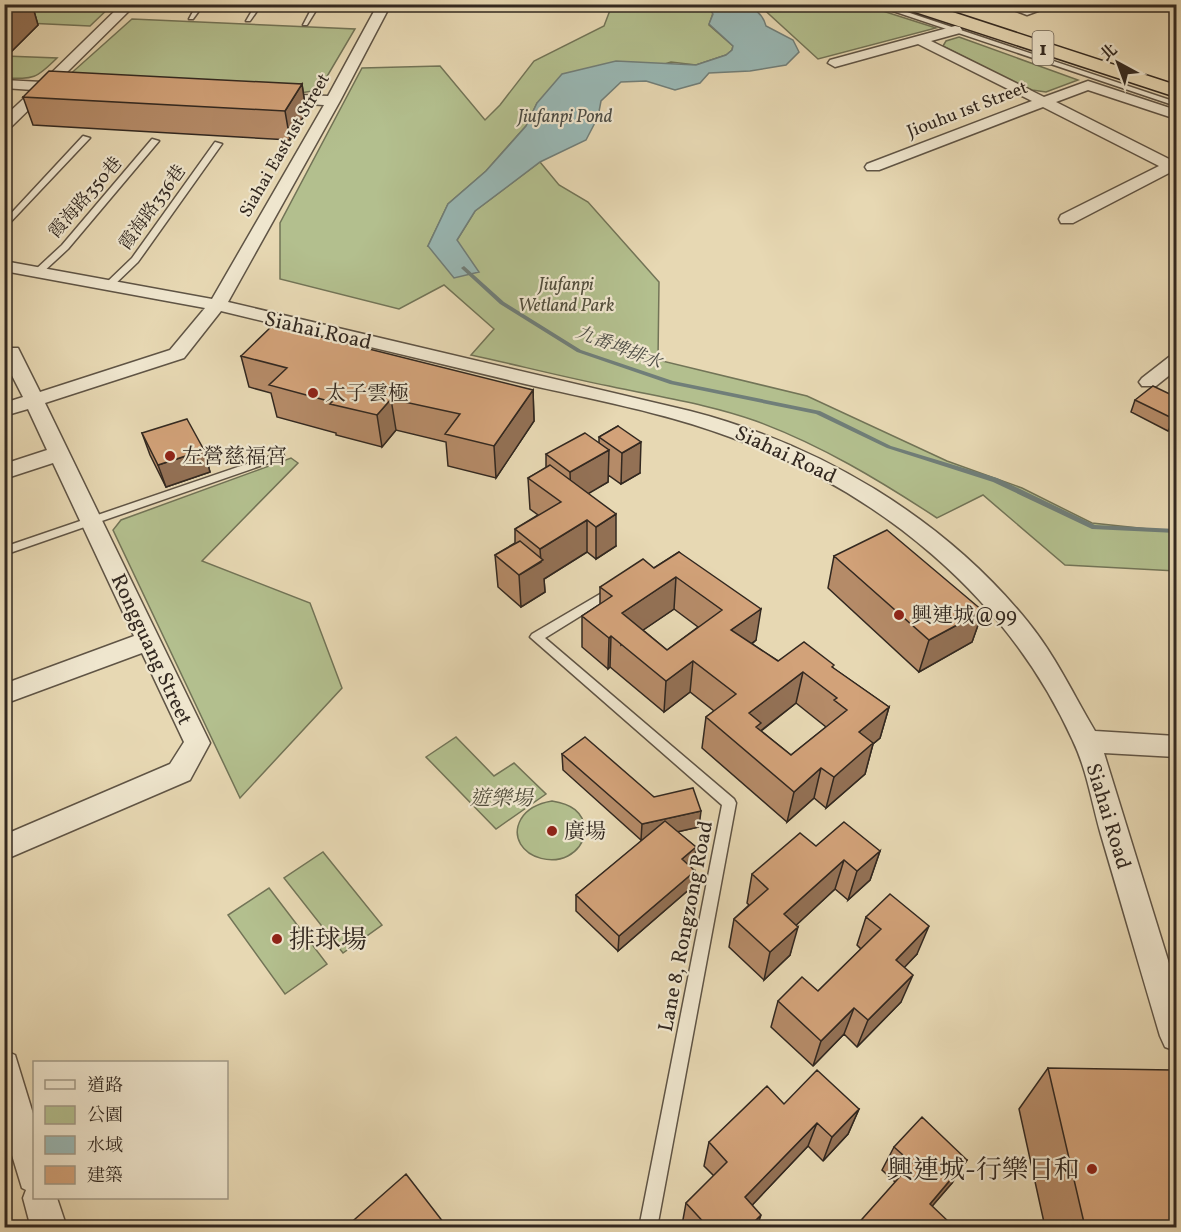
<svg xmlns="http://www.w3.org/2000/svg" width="1181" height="1232" font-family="Vollkorn,'Noto Serif TC',serif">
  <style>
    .green { fill: #b3bf8e; stroke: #727457; stroke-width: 1.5 }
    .water { fill: #99b8b5; stroke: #707e79; stroke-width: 1.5 }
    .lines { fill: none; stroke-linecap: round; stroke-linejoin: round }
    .stream { fill: #707e79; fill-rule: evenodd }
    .service-casing { stroke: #5f5445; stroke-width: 3 }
    .minor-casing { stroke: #5f5445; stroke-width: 3 }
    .motorway-casing { stroke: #322820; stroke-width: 3 }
    .service { fill: #efe6ce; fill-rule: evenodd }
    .minor { fill: #efe6ce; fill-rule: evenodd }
    .motorway { fill: #e7d8b3; fill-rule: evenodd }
    .wall { fill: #b58b68; stroke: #322820; stroke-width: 1.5; fill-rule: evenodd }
    .shaded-wall { fill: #937155; stroke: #322820; stroke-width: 1.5 }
    .building { fill: #d2a279; stroke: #322820; stroke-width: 1.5; fill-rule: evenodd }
    .poi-dot { fill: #8f2418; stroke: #efe6ce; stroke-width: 2 }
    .labels { text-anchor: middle; stroke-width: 4.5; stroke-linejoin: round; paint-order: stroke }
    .far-street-label { font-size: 18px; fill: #322820; stroke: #efe6ce }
    .far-water-label { font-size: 18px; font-style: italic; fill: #4c4c45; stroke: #efe6ce }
    .far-park-label { font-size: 18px; font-style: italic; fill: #524e3c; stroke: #efe6ce }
    .shield { fill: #efe6ce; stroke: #6b6154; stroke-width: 1.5 }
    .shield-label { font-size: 20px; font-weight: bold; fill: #322820 }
    .street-label { font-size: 21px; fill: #322820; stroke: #efe6ce }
    .poi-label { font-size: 21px; fill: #322820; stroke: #efe6ce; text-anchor: start }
    .park-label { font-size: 21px; font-style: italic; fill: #524e3c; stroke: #efe6ce }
    .near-poi-label { font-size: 26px; fill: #322820; stroke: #efe6ce; text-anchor: start }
  </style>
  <rect width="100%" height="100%" fill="#e7d8b3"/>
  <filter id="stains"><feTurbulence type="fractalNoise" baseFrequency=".00333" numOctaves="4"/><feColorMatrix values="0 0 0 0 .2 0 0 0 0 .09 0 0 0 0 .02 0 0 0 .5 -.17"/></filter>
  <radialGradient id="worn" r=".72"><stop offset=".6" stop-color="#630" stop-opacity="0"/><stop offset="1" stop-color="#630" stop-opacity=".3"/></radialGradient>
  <path class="green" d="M5 5H112L90 26 5 22Z
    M612 5H707L713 13 709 25 733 46 732 50 726 55 696 65 671 62 537 103 526 126 486 171 448 204 428 246 457 240 475 211 540 162 559 185 588 202 659 282 658 360 807 396 947 461 1022 488 1092 523 1176 532V571L1065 565 983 495 937 518C879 480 821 445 756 421 708 404 659 397 609 386 563 377 517 365 471 355L494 329 444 285 399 309 280 279V223L362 68 440 66 485 120 500 105 534 61 604 26Z
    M759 5H864L936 28 818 59Z
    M132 19 355 29 319 90 300 93 67 77Z
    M959 37 1078 80 1046 92 1032 90 943 46 946 41Z
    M4 56H5L57 58C36 79 34 79 5 78Z
    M291 458 298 463 202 561 310 603 342 688 240 798 113 530 121 520Z
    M456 737 494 776 514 763 546 794 496 829 426 757Z
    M552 801C571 804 583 811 586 831 574 882 500 857 521 819 528 807 540 803 552 801Z
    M323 852 382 925 343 953 284 878Z
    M269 888 327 964 285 994 228 915Z"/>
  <path class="water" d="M707 5C732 4 759 0 766 26L793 40 799 52 786 65 750 71 709 73 700 83 675 90 646 81 621 82 601 101 598 117 586 140 540 162 475 211 457 240 479 272 454 278 428 246 448 204 486 171 526 126 537 103 562 74 616 61 696 65 726 55 732 50 733 46 709 24 713 14Z"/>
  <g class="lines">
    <path class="stream" d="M464 266 504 302 581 350 673 381 820 411 891 446 997 478 1095 525 1176 529V533L1092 529 993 482 887 448 816 414 670 384 577 352 500 304 462 269 461 268Z"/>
    <defs>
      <path id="service" d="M197 4H204L193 19H189Z
        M256 4H262L250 21H246Z
        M314 4H320L307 25H303Z
        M872 4H883L1176 102V106Z
        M998 4C1009 4 1020 11 1027 11 1037 11 1046 4 1057 4L1027 15Z
        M83 136 90 138 4 229V221Z
        M152 139 159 141 68 249 41 274H35V270L62 245Z
        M215 142 222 144 138 262 112 287H106V283L132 258Z
        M279 453 283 454 284 456 283 458 4 555V547Z
        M612 587 616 588 618 591 616 594 545 638 734 799 736 803 657 1228H639L722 805 530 637 532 634Z"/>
      <path id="minor" d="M122 4H136L57 82 73 84 75 87 73 90H49L9 129 4 130V117L33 90 4 88V80L42 82Z
        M378 4H391L340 101 228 302 690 411C819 444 944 518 1028 622 1055 655 1073 694 1095 731L1176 736V757L1104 753 1176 986V1051L1165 1047 1160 1036C1140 969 1121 902 1101 835 1092 804 1087 770 1073 741 1007 595 878 491 730 437 663 412 590 399 521 383 421 359 321 335 221 311L184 358 45 403 210 743 190 780 4 860V835L170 764 184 742 142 653 4 704V684L134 636 53 463 4 479V464L47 450 28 409 4 416V403L23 397 4 360V348H18L40 392 170 350 205 308 4 271V261L212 299 324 105 274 102 267 98 274 94 328 96Z
        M955 26 960 27 962 30 960 33 931 41 1044 97 1088 81 1176 110V119L1088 90 1056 102 1171 160 1176 158V173L1171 172 1073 223H1061L1059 219 1061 215 1159 166 1043 107 879 170H867L865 167 867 164 1032 101 918 44 835 67 828 63 830 60Z
        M1176 355V370L1156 386H1142L1139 382 1142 378 1169 357Z
        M4 1050 15 1055 34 1117V1198H57L67 1228H31L23 1198 26 1190 22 1188 4 1129Z"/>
      <path id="motorway" d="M901 4H928L1176 85V97L903 8Z"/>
    </defs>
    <use href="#service" class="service-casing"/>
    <use href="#minor" class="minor-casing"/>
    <use href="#motorway" class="motorway-casing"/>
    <use href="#service" class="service"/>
    <use href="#minor" class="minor"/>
    <use href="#motorway" class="motorway"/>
  </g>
  <path class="wall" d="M4 4H32L38 25 10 53H4Z
    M302 84 306 112 290 140 33 125 23 97Z
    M241 356 533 390 534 421 496 478 448 466 446 442 396 430 382 447 336 435V433L277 417 271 393 249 387Z
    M1176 397V424L1168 431 1131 412 1135 400Z
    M618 426 640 473 621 484 608 475V482L588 493 616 546 596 559 587 552 544 579 545 592 521 607 498 587 495 555 515 543V529L538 515 530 509 528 478 546 468V454L599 443V437Z
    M142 433 204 450 210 472 166 487 150 455Z
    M679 552 756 640 752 644 778 661 833 668 889 707 880 738 873 744 865 774 826 808 814 798 787 822 702 748 706 717 714 711 690 692 664 712 610 667 608 669 582 647V616L600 604V587L654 568ZM674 609 698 627 667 650 643 630ZM796 703 826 727 791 755 761 731Z
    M834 556 983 611 972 642 919 672 828 588Z
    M562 754 654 797 699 827 677 832 696 847 694 863 690 866 693 886 618 951 576 911V895L643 840H641L563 770Z
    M816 846 880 851 870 880 848 900 835 889 796 925 790 955 764 980 729 947 734 919 749 905 747 903 752 874Z
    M866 917 917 954 904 967 901 1002 857 1047 844 1034 813 1066 771 1027 778 1001 818 991 861 949 857 945Z
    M1048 1068 1176 1227H1045L1019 1109Z
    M859 1109 848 1134 823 1161 808 1146 752 1205 757 1227H685L682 1225 686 1203 714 1176 704 1166 709 1142Z
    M894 1147 967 1160 952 1183 932 1206 895 1182 882 1170Z"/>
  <path class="shaded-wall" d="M4 4H32L38 25 10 53 4 36Z
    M302 84 306 112 290 140 285 111Z
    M533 390 534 421 496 478 494 446Z
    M391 399 396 430 382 447 377 415Z
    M1176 417V424L1168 431 1174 419Z
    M641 442 640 473 621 484 622 453Z
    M204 450 210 472 166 487 158 465Z
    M609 450 608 482 571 504 570 472Z
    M616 514V546L596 559V527Z
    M587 520V552L544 579 545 592 521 607 519 575 541 562 540 549Z
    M676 577 674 609 621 645 622 613Z
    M761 609 756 640 727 662 731 630Z
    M983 611 972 642 919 672 929 640Z
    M611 636 610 667 608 669 609 638Z
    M693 661 690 692 664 712 666 681Z
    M803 672 796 703 744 744 749 713Z
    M889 707 880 738 873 744 865 774 826 808 834 777 859 732Z
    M821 768 814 798 787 822 794 792Z
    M701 811 699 827 641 840 642 824Z
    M696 847 694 863 680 875 682 859Z
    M880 851 870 880 848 900 857 871Z
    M844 860 835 889 777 943 784 914Z
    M695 871 693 886 618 951 619 936Z
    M929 926 917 954 885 988 896 960Z
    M798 927 790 955 764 980 770 952Z
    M913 975 901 1002 857 1047 868 1020Z
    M854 1008 844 1034 813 1066 821 1041Z
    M859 1109 848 1134 823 1161 832 1137Z
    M817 1123 808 1146 739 1219 745 1197Z
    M967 1160 952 1183 916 1225 930 1204Z
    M761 1215 757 1227H749Z"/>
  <path class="building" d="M49 71 302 84 285 111 23 97Z
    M273 325 533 390 494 446 445 434 460 414 391 399 377 415 330 404 332 402 269 385 287 368 241 356Z
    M1153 386 1176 397V417L1174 419 1135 400Z
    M187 419 204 450 158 465 142 433Z
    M618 426 641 442 622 453 599 437Z
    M585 433 609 450 570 472 546 454Z
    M550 465 616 514 596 527 587 520 540 549 515 529 561 502 528 478Z
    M887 530 983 611 929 640 834 556Z
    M520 541 543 560 519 575 495 555Z
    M679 552 761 609 731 630 778 661 804 642 834 665 832 667 889 707 859 732 873 743 834 777 821 768 794 792 706 717 736 694 693 661 666 681 611 636 609 638 582 616 612 596 600 587 643 559 654 568ZM676 577 722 610 667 650 622 613ZM803 672 837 698 834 700 847 710 791 755 756 727 761 723 749 713Z
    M585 737 654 797 693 788 701 811 642 824 562 754Z
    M665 821 696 847 682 859 695 871 619 936 576 895Z
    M844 822 880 851 857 871 844 860 784 914 798 927 770 952 734 919 768 889 752 874 800 833 816 846Z
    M890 894 929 926 896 960 913 975 868 1020 854 1008 821 1041 778 1001 802 977 818 991 881 929 866 917Z
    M1048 1068 1172 1070 1176 1086V1227H1085Z
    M817 1070 859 1109 832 1137 817 1123 745 1197 761 1215 749 1227H708L686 1203 727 1162 709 1142 767 1086 784 1104Z
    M922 1117 967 1160 930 1204 950 1223 947 1227H855L912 1163 894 1147Z
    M406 1174 447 1227H346Z"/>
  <g class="poi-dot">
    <circle cx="313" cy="393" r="6"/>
    <circle cx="170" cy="456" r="6"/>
    <circle cx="899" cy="615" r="6"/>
    <circle cx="552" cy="831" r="6"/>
    <circle cx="277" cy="939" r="6"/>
    <circle cx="1092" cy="1169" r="6"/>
  </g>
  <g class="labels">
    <g class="far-street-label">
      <text transform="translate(967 109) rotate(-21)" y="6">Jiouhu 1st Street</text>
      <text transform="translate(284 145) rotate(-60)" y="6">Siahai East 1st Street</text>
      <text transform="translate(85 197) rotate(-49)" y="6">霞海路350巷</text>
      <text transform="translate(152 207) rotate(-54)" y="6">霞海路336巷</text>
    </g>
    <g class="far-water-label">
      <text x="565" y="122">Jiufanpi Pond</text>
      <text transform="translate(619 347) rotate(21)" y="6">九番埤排水</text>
    </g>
    <g class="far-park-label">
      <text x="566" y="290">Jiufanpi<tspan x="566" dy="21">Wetland Park</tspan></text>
    </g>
    <rect class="shield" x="1032.5" y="31" width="21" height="34" rx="4.5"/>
    <g class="shield-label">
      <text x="1043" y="55">1</text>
    </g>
    <g class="street-label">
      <text transform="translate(318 330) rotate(13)" y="7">Siahai Road</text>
      <text transform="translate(786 454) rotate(25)" y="7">Siahai Road</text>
      <text transform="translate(152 649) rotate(65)" y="7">Rongguang Street</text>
      <text transform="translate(1109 816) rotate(73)" y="7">Siahai Road</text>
      <text transform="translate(685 926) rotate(-79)" y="7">Lane 8, Rongzong Road</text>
    </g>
    <g class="poi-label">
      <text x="325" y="400">太子雲極</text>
      <text x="182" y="463">左營慈福宮</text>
      <text x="911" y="622">興連城@99</text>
      <text x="564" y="838">廣場</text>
    </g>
    <g class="park-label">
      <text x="501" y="805">遊樂場</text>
    </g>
    <g class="near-poi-label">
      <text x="289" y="948">排球場</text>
      <text x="1080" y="1178" text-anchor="end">興連城-行樂日和</text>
    </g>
  </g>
  <rect width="1181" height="1232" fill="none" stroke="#e7d8b3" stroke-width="24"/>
  <rect x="6" y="6" width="1169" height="1220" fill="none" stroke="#322820" stroke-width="3"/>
  <rect x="12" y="12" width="1157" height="1208" fill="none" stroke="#322820" stroke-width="1.5"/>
  <rect x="33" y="1061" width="195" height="138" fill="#efe6ce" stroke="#a39a88" stroke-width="1.5"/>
  <rect x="45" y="1080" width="30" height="9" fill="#efe6ce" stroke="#a39a88" stroke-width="1.5"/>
  <text x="87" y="1091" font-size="18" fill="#322820">道路</text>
  <rect x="45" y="1106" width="30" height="18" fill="#b3bf8e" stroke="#a39a88" stroke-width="1.5"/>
  <text x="87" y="1121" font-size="18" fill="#322820">公園</text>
  <rect x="45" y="1136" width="30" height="18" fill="#99b8b5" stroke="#a39a88" stroke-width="1.5"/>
  <text x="87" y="1151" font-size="18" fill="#322820">水域</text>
  <rect x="45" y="1166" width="30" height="18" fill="#d2a279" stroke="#a39a88" stroke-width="1.5"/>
  <text x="87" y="1181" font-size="18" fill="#322820">建築</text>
  <g transform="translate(1118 63) rotate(319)" stroke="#efe6ce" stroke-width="4.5" paint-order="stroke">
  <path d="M0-4.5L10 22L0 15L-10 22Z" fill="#322820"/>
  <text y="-9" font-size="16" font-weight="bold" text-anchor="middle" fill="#322820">北</text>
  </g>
  <rect width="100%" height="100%" filter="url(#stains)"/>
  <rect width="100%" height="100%" fill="url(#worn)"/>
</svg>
